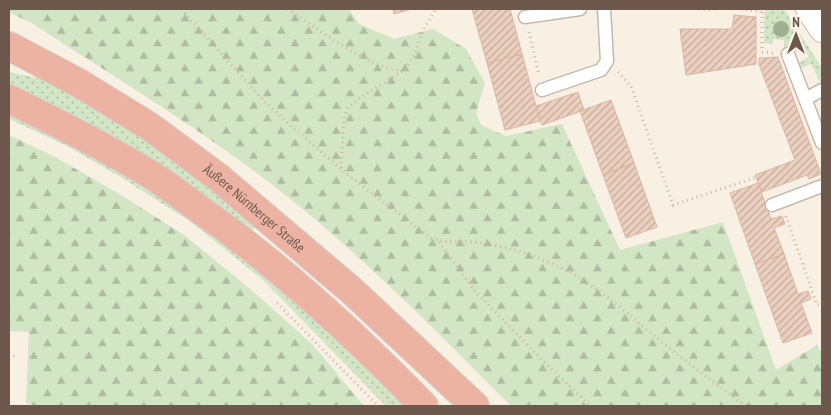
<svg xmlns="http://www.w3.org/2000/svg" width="831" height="415" font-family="'PT Sans Narrow',sans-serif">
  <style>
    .grass { fill: url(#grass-dots) }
    .forest { fill: url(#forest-firs) }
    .building { fill: url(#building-hatch); stroke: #dcb6a1 }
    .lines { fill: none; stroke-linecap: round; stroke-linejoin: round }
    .lane-casing { stroke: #c8b8ac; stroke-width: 15 }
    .street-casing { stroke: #c8b8ac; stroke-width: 26 }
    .highway-casing { stroke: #d6d0cd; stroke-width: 30 }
    .path { stroke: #d0b3a2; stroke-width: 3; stroke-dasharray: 1 4; stroke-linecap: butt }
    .lane { stroke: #fff; stroke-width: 12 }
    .street { stroke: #fff; stroke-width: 24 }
    .highway { stroke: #ecb3a2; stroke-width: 28 }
    .tree { fill: #a0af8f }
    .labels { text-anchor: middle; stroke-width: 4; stroke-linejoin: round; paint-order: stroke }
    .street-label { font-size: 14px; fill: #6e584d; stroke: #fdf5e9 }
  </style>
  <defs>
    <pattern id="grass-dots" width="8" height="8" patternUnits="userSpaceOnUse" patternTransform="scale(1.25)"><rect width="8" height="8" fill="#d2e5c4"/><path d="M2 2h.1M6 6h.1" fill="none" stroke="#afbca1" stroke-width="1.8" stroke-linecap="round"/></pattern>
    <pattern id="forest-firs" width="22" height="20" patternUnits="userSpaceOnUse" patternTransform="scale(1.25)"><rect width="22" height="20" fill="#d2e5c4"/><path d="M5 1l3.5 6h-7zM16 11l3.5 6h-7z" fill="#afbca1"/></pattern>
    <pattern id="building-hatch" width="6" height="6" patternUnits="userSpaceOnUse" patternTransform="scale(1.25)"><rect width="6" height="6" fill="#ebcfbf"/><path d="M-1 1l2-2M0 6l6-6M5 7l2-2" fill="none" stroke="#c3ab9d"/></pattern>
  </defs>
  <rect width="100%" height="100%" fill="#f9f0e4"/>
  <path class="grass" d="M771 9H784L822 68V81L820 82 811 64 796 70 793 65 806 59 803 52 784 51V40L773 39 772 44 764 43V12Z
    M9 72 42 79 66 89 132 127 257 224 251 233 9 87Z
    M9 112 69 140 193 217 323 323 408 406H386L263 280 191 222 119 176 65 145 9 119Z"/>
  <path class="forest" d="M9 9H349L359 24 394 39 433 29 466 49 485 83 476 113 481 125 506 136 562 124 620 250 723 222 776 370 817 345 822 353V406H511C438 333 365 258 284 194 204 131 118 79 33 24L9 12Z
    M9 135 55 157 121 195 184 235 255 293 313 345 364 406H36L26 403 29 332 9 331Z"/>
  <path class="building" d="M393 9H412L394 14Z
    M472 9H510L522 54 487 63Z
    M734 15 756 17V64L686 75 680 29H732Z
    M522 54 540 121 505 130 487 63Z
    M778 57 821 174 809 179 807 175 762 192 755 175 795 160 759 64V58Z
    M578 92 584 110 542 125 536 106Z
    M611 100 634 163 603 175 580 111Z
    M634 163 657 227 626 238 603 175Z
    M758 183 771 219 782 216 785 224 774 228 784 254 755 264 730 193Z
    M784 254 798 294 808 291 811 299 801 303 812 333 783 343 755 264Z"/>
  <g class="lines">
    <defs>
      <path id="lane" d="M525 17 580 9
        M788 54 822 143
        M542 90 601 70 607 61 604 9
        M805 99 822 90
        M772 205 822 186"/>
      <path id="street" d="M808 9 822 30"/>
      <g id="highway">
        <path id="s1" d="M9 46 79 83 149 126 218 177 351 290 475 406"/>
        <path d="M9 99C58 123 106 147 153 176 169 186 184 198 199 209 281 266 355 335 424 406"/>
      </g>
    </defs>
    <use href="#lane" class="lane-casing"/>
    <use href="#street" class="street-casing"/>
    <use href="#highway" class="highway-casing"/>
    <path class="path" d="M181 9 265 102 291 126 348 175 431 238C444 244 458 240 472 242 500 245 527 252 553 264 593 282 618 306 652 334 683 359 714 383 746 406
      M288 9C311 25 373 70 400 70
      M699 9 710 10 715 9
      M741 9 762 12 767 9
      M762 12V52L774 53
      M529 32 539 75
      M618 72 631 86 673 205 757 177
      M341 168 344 119 348 108 361 97 404 70 414 56 423 30 436 9
      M786 216 817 305 822 303
      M439 242 474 290 549 367 591 406
      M277 303 378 406
      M9 353 16 357"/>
    <use href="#lane" class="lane"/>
    <use href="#street" class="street"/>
    <use href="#highway" class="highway"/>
  </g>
  <circle class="tree" cx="781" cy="29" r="8"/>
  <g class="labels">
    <g class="street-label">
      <text dy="5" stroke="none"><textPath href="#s1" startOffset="295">Äußere Nürnberger Straße</textPath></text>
    </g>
  </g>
  <rect width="831" height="415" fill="none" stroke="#6e584d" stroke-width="20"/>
  <g transform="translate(796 35)" stroke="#fdf5e9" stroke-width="4" paint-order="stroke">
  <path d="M0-4L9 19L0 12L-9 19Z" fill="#6e584d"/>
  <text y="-8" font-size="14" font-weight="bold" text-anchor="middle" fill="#6e584d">N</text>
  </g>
</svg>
